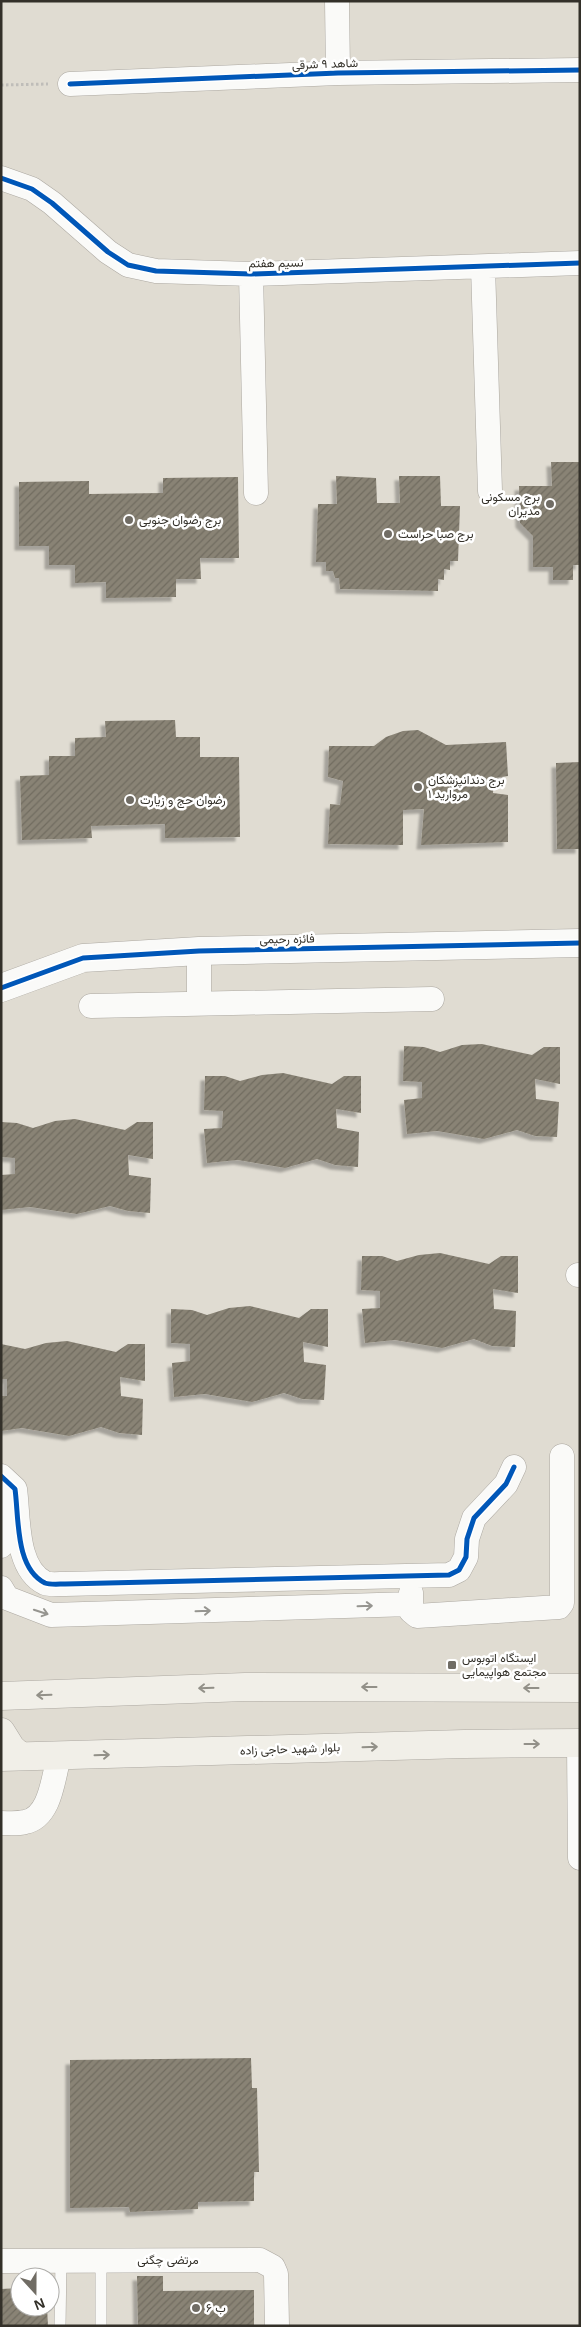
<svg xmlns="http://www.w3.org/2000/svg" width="581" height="2327" font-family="Helvetica,Vazirmatn,sans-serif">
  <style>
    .building { fill: url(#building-hatch); filter: url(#shadow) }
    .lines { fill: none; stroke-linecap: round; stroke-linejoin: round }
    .service-casing { stroke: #aca8a1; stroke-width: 12 }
    .minor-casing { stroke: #aca8a1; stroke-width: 25 }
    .tertiary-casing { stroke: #aca8a1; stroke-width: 29 }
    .secondary-casing { stroke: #aca8a1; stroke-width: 29 }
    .path { stroke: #bfbdb9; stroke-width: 3; stroke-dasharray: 2.5 2.5; stroke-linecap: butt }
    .service { stroke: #fafaf8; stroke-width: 11 }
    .minor { stroke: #fafaf8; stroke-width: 24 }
    .tertiary { stroke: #fafaf8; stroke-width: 28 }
    .secondary { stroke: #f1efe8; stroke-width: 28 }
    .cycleway-casing { stroke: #fff; stroke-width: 8 }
    .cycleway { stroke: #0057b8; stroke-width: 5 }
    .oneway { stroke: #969590 }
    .oneway2 { stroke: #929088 }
    .poi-dot { fill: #706c64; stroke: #fff; stroke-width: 2 }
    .labels { text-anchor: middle; stroke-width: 5; stroke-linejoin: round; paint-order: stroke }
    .street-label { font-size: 12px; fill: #333029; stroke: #fff }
    .poi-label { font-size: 12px; fill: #333029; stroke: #fff; text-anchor: start }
  </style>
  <defs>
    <pattern id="building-hatch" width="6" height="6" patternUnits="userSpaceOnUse" patternTransform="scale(1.25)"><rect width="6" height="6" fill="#898375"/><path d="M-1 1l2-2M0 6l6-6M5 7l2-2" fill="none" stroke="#716c60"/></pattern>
    <filter id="shadow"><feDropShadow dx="-4.5" dy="4.5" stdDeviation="1" flood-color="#0004"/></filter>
  </defs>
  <rect width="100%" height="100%" fill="#e0dcd2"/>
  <path class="building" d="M551 462H579L580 565H573V580H553V567H533V536L520 523 519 486H552Z
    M336 476 376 478 377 503H400L399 476H440L441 506H460L458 561H450V570L444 569V580L438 579V591L340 589 339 578H335L333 571H326V562H316L318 504H337Z
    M238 477 239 558H200L201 579H176V597L106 598V582L75 583V565H49V546H19V482L89 481V494L163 493V478Z
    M175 720 176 737H200V757H239L240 837 165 838V824L91 826 92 838 22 840 20 776 49 775V756H75V738L106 737 105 721Z
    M418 730 446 745 506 742 508 776 494 778 493 793 508 795V842L421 845 424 809 403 810V845L328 844 330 804 340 805 343 781 328 777 329 746H374L386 737 403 731Z
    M580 762V849H557L556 763Z
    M482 1044 532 1055 544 1047H560V1084L535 1079 536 1099 559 1102 557 1137 535 1136 517 1130 484 1139 437 1131 407 1134 404 1100 422 1098V1082L403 1081 404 1046 424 1047 440 1052 462 1045Z
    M283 1073 332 1084 344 1076H361V1113L336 1109 337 1128 359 1132 358 1167 335 1165 317 1159 285 1168 238 1160 207 1163 204 1129 222 1128 223 1111 204 1110 205 1076H225L240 1081 262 1075Z
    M75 1119 125 1130 137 1122H153V1159L128 1155 129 1175 151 1178 150 1213 128 1211 110 1206 77 1214 30 1207 1 1210V1175L15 1174V1158L1 1157V1122L17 1123 33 1128 55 1121Z
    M440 1253 489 1264 501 1256H518V1293L493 1289 494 1309 516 1311 515 1347 492 1346 474 1339 442 1348 395 1340 365 1343 362 1309 380 1308V1291L361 1290 362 1256H382L397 1261 419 1255Z
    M250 1306 299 1318 311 1309H328V1347L303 1342 304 1362 326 1365 324 1400 302 1399 284 1393 252 1402 205 1394 174 1397 172 1363 190 1361V1344L171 1343V1309L192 1310 207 1315 229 1308Z
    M67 1341 116 1352 128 1344H145V1381L120 1377 121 1396 143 1399 142 1435 119 1433 101 1427 69 1436 22 1428 1 1431V1396H7V1379H1V1344L25 1349 46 1343Z
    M251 2058 252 2088H257L259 2172H254V2201L198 2202V2209L130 2212 129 2207 70 2208V2060Z
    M137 2276H163V2291L254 2290V2326H138Z
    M20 2288V2307H47L48 2326H1V2289Z"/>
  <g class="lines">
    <defs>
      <path id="service" d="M101 2261V2326
        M60 2326 61 2261"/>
      <path id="minor" d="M337 1 338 73
        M70 84 338 73 580 70
        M1 178 32 189 52 203 108 252 128 265 156 271 251 274 580 263
        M483 267 490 491
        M251 274 256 493
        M199 1003V951
        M91 1006 432 999
        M578 1275H580
        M1 1476 15 1489C19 1518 15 1568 45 1583 50 1585 59 1584 65 1584L449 1575 459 1570 466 1557 467 1539 474 1518 506 1484 514 1467
        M1 1495V1546
        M1 1588 7 1598 51 1615 411 1604
        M411 1593V1611L417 1616 559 1607 562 1603V1456
        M579 1743 580 1858
        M1 1823C9 1823 17 1824 25 1822 51 1817 53 1777 59 1757
        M1 2261 260 2260 273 2267 276 2274 277 2326"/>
      <path id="tertiary" d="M1 988 83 958 199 951 580 943"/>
      <path id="secondary" d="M1 1696 245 1687 580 1688
        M1 1732 11 1748 20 1756
        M1 1757 464 1744 580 1743"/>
    </defs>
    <use href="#service" class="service-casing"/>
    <use href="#minor" class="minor-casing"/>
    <use href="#tertiary" class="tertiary-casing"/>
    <use href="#secondary" class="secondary-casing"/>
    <path class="path" d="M1 85 48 84"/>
    <use href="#service" class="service"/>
    <use href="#minor" class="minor"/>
    <use href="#tertiary" class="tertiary"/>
    <use href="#secondary" class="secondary"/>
    <defs>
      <path id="cycleway" d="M70 84 338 73 580 70
        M1 178 32 189 52 203 108 252 128 265 156 271 251 274 580 263
        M1 988 83 958 199 951 580 943
        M1 1476 15 1489C19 1518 15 1568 45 1583 50 1585 59 1584 65 1584L449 1575 459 1570 466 1557 467 1539 474 1518 506 1484 514 1467"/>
    </defs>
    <use href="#cycleway" class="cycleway-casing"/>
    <use href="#cycleway" class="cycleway"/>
  </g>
  <defs><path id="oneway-shaft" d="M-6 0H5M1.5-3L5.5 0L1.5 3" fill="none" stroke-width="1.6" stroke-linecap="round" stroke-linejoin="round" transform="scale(1.25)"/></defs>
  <g class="oneway">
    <use href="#oneway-shaft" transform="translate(365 1606) rotate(-2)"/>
    <use href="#oneway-shaft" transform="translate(203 1611) rotate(-2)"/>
    <use href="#oneway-shaft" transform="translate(41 1612) rotate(18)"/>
  </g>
  <g class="oneway2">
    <use href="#oneway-shaft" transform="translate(369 1687) rotate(-180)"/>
    <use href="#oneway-shaft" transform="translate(206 1688) rotate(178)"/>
    <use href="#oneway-shaft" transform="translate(531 1688) rotate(-180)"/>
    <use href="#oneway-shaft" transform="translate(44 1695) rotate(178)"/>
    <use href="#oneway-shaft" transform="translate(532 1744)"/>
    <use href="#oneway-shaft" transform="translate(370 1747) rotate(-2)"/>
    <use href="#oneway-shaft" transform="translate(102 1755) rotate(-2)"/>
  </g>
  <g class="poi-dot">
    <circle cx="550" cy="504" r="5"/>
    <circle cx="129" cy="520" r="5"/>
    <circle cx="388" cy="534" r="5"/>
    <circle cx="418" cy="787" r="5"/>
    <circle cx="130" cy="800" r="5"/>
    <rect x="447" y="1660" width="10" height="10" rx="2.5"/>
    <circle cx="196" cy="2308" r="5"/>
  </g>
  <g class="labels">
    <g class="street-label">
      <text transform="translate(325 64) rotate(-2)" y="4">شاهد ۹ شرقی</text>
      <text transform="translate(276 263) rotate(-1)" y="4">نسیم هفتم</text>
      <text transform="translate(287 939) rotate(-1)" y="4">فائزه رحیمی</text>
      <text transform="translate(290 1749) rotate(-2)" y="4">بلوار شهید حاجی زاده</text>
      <text x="168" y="2264">مرتضی چگنی</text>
    </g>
    <g class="poi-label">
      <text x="540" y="501" text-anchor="end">برج مسکونی<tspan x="540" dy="14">مدیران</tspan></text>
      <text x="139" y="524">برج رضوان جنوبی</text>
      <text x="398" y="538">برج صبا حراست</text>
      <text x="428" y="784">برج دندانپزشکان<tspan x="428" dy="14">مروارید ۱</tspan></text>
      <text x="140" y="804">رضوان حج و زیارت</text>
      <text x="462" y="1662">ایستگاه اتوبوس<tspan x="462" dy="14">مجتمع هواپیمایی</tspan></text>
      <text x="206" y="2312">ب ۶</text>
    </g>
  </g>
  <rect width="581" height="2327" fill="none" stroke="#333029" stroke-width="5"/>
  <g transform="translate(35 2292) rotate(159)"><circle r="24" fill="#ffffff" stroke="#adaca9"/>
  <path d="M0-4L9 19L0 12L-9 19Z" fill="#706c64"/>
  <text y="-8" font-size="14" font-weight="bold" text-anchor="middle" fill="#333029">N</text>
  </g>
</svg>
